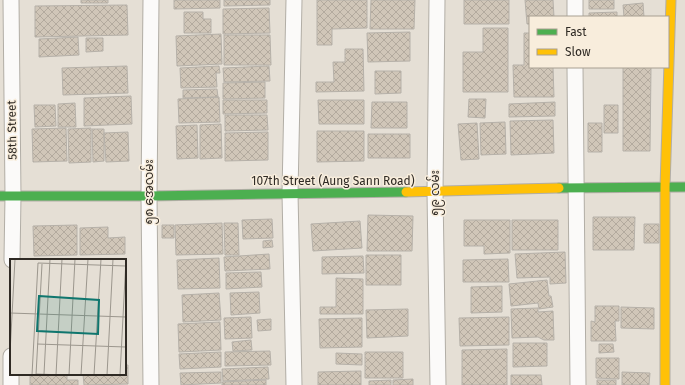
<svg xmlns="http://www.w3.org/2000/svg" width="685" height="385" font-family="'Fira Sans','Noto Sans Myanmar',sans-serif">
  <style>
    .building { fill: url(#building-cross-hatch); stroke: #b6b1a9 }
    .lines { fill: none; stroke-linecap: round; stroke-linejoin: round }
    .street-casing { stroke: #b2aea6; stroke-width: 17 }
    .fast-casing { stroke: #b2aea6; stroke-width: 11 }
    .slow-casing { stroke: #b2aea6; stroke-width: 11 }
    .street { stroke: #fbfaf9; stroke-width: 15 }
    .fast { stroke: #4caf50; stroke-width: 9 }
    .slow { stroke: #ffc107; stroke-width: 9 }
    .labels { text-anchor: middle; stroke-width: 3; stroke-linejoin: round; paint-order: stroke }
    .street-label { font-size: 12px; fill: #2f2a24; stroke: #f8eddc }
    .inset-road { fill: none; stroke: #9c978e; stroke-width: 1 }
    .view { fill: #0f766e; fill-opacity: 0.15; stroke: #0f766e; stroke-width: 2 }
    .inset-edge { fill: none; stroke: #2f2a24; stroke-width: 2 }
  </style>
  <defs>
    <pattern id="building-cross-hatch" width="8" height="8" patternUnits="userSpaceOnUse"><rect width="8" height="8" fill="#d0c6b8"/><path d="M0 0l8 8M0 8l8-8" fill="none" stroke="#b3aa9e"/></pattern>
  </defs>
  <rect width="100%" height="100%" fill="#e5dfd5"/>
  <path class="building" d="M81 0H108V3H81Z
    M174 0H220V8L174 9Z
    M224 0H270V5L224 6Z
    M317 0H367V28L332 29V45H317Z
    M371 0H415L414 29H370Z
    M464 0H509V24H464Z
    M525 0H553L554 17H530V24H527Z
    M589 0H614V9H589Z
    M643 3 644 17H624L623 5Z
    M127 5 128 35 35 37V6Z
    M269 8 270 33 223 34V9Z
    M184 12H203V19H211V33H184Z
    M617 12V17H589V13Z
    M483 28H508V92H463V52H483Z
    M410 32V61L368 62 367 33Z
    M524 33H530V67H553L554 97H514L513 65H524Z
    M221 34 222 64 177 66 176 36Z
    M224 35H270L271 65H224Z
    M78 37 79 55 39 57V39Z
    M86 38H103V51L86 52Z
    M345 49H363L364 91 316 92V82H334L333 62H345Z
    M127 66 128 93 63 95 62 68Z
    M219 66 220 73H216L217 87 181 88 180 68Z
    M269 66 270 81 224 82 223 68Z
    M623 67H651L650 151H623Z
    M375 71H401V93L375 94Z
    M265 82V98L223 99V83Z
    M217 89 218 97 183 98V90Z
    M131 96 132 124 84 126V98Z
    M219 97 220 122 179 123 178 99Z
    M469 99H486L485 118 468 117Z
    M223 100H267V113L223 114Z
    M318 100H364V124H319Z
    M372 102H407V128H371Z
    M555 102V116L509 117V104Z
    M75 103 76 127H58V104Z
    M34 105H55L56 126 35 127Z
    M604 105H618V133H604Z
    M225 115H267L268 130 225 131Z
    M553 120 554 153 511 155 510 121Z
    M505 122 506 154 481 155 480 123Z
    M477 123 479 159 461 160 458 124Z
    M588 123H602V152H588Z
    M221 124 222 158 200 159V125Z
    M197 125 198 158 177 159 176 126Z
    M66 128 67 161 33 162 32 129Z
    M91 128V162L69 163 68 129Z
    M92 129H104V161L93 162Z
    M317 131H364V161L317 162Z
    M128 132 129 161 106 162 104 133Z
    M268 132V160L225 161V133Z
    M368 134H410V158H368Z
    M368 215 413 216 412 251H367Z
    M593 217H635L634 250H593Z
    M272 219 273 238 243 239 242 220Z
    M464 220H510V253L484 254V246H464Z
    M512 220H558V250H512Z
    M360 221 362 248 313 251 311 224Z
    M222 223 223 254 176 255 175 225Z
    M224 223H238L239 255H225Z
    M644 224H659V243H644Z
    M77 225V255L34 256 33 226Z
    M162 225H174V238H162Z
    M108 227V238L125 237V254L80 255V228Z
    M272 240 273 247 263 248V241Z
    M565 252 566 283 550 284V277L517 278 515 254Z
    M269 254 270 269 225 271 224 257Z
    M366 255H401V285H366Z
    M363 256 364 273 322 274V257Z
    M219 258 220 288 178 289 177 260Z
    M508 259 509 282H463V260Z
    M125 261H126V288H125Z
    M261 272 262 287 226 289V273Z
    M336 278 363 279V314H320V307H336Z
    M547 280 549 296H551L553 307 539 309 538 303 511 306 509 284Z
    M502 286V312L471 313V287Z
    M259 292 260 313 231 315 230 293Z
    M219 293 221 320 183 322 182 295Z
    M595 306H619V321H615L616 341H591V321L595 322Z
    M621 307 654 308V329L621 328Z
    M538 308V312L553 311 554 340H544L538 337 512 338 511 309Z
    M408 309V336L367 338 366 310Z
    M251 317 252 338 225 339 224 318Z
    M509 317V345L460 346 459 318Z
    M362 318V347L320 348 319 319Z
    M271 319V330L258 331 257 320Z
    M220 322 221 350 179 352 178 324Z
    M251 340 252 350 233 351 232 342Z
    M513 343H547V366L513 367Z
    M599 344H613L614 352 599 353Z
    M507 349V385H462V350Z
    M270 351 271 365 225 366V352Z
    M221 352V367L180 369 179 354Z
    M365 352H403V378H365Z
    M336 353 362 354V365L336 364Z
    M596 358H619V379L596 378Z
    M125 365H128V384L84 385 83 374H125Z
    M268 367 269 379 223 381 222 369Z
    M361 371V385H318V372Z
    M221 372V383L181 385 180 373Z
    M622 372 650 373 649 385H622Z
    M30 374H67V380H78V385H30Z
    M511 375H541L542 385H511Z
    M413 379V385H393V380Z
    M266 380V385H222V382Z
    M391 380V385H369V381Z
    M597 380H616V385H597Z"/>
  <g class="lines">
    <defs>
      <path id="street" d="M11 0 13 196 12 260
        M437 0 435 192 438 385
        M575 0V17
        M575 67 578 385
        M11 385V356
        M151 385 149 196 151 0
        M294 385 290 193 294 0"/>
      <path id="fast" d="M559 188 685 187
        M0 196H149L406 192"/>
      <path id="slow" d="M406 192 559 188
        M665 385V187L671 0"/>
    </defs>
    <use href="#street" class="street-casing"/>
    <use href="#fast" class="fast-casing"/>
    <use href="#slow" class="slow-casing"/>
    <use href="#street" class="street"/>
    <use href="#fast" class="fast"/>
    <use href="#slow" class="slow"/>
  </g>
  <g class="labels">
    <g class="street-label">
      <text transform="translate(12 130) rotate(-91)" y="4">58th Street</text>
      <text x="333" y="185">107th Street (Aung Sann Road)</text>
      <text transform="translate(149 192) rotate(-90)" y="4">၅၈ အေလမ်း</text>
      <text transform="translate(435 193) rotate(-90)" y="4">၅၉ လမ်း</text>
    </g>
  </g>
  <g transform="translate(10 259)">
    <rect width="116" height="116" fill="#e5dfd5"/>
    <path class="inset-road" d="M0 54 116 58M27 85 116 88M0 94 5 0M26 115 55 116M34 115 40 0M22 116 28 4 116 7M26 116 32 5M46 116 52 0M59 116 65 0M71 116 78 0M84 116 91 0M97 116 103 0M110 116 116 0"/>
    <path class="view" d="M29 37 89 41 88 75 27 72Z"/>
    <rect width="116" height="116" class="inset-edge"/>
  </g>
  <rect x="529" y="16" width="140" height="52" fill="#f8eddc" stroke="#a89f92"/>
  <rect x="537" y="29" width="20" height="6" fill="#4caf50" stroke="#a89f92"/>
  <text x="565" y="36" font-size="12" fill="#2f2a24">Fast</text>
  <rect x="537" y="49" width="20" height="6" fill="#ffc107" stroke="#a89f92"/>
  <text x="565" y="56" font-size="12" fill="#2f2a24">Slow</text>
</svg>
